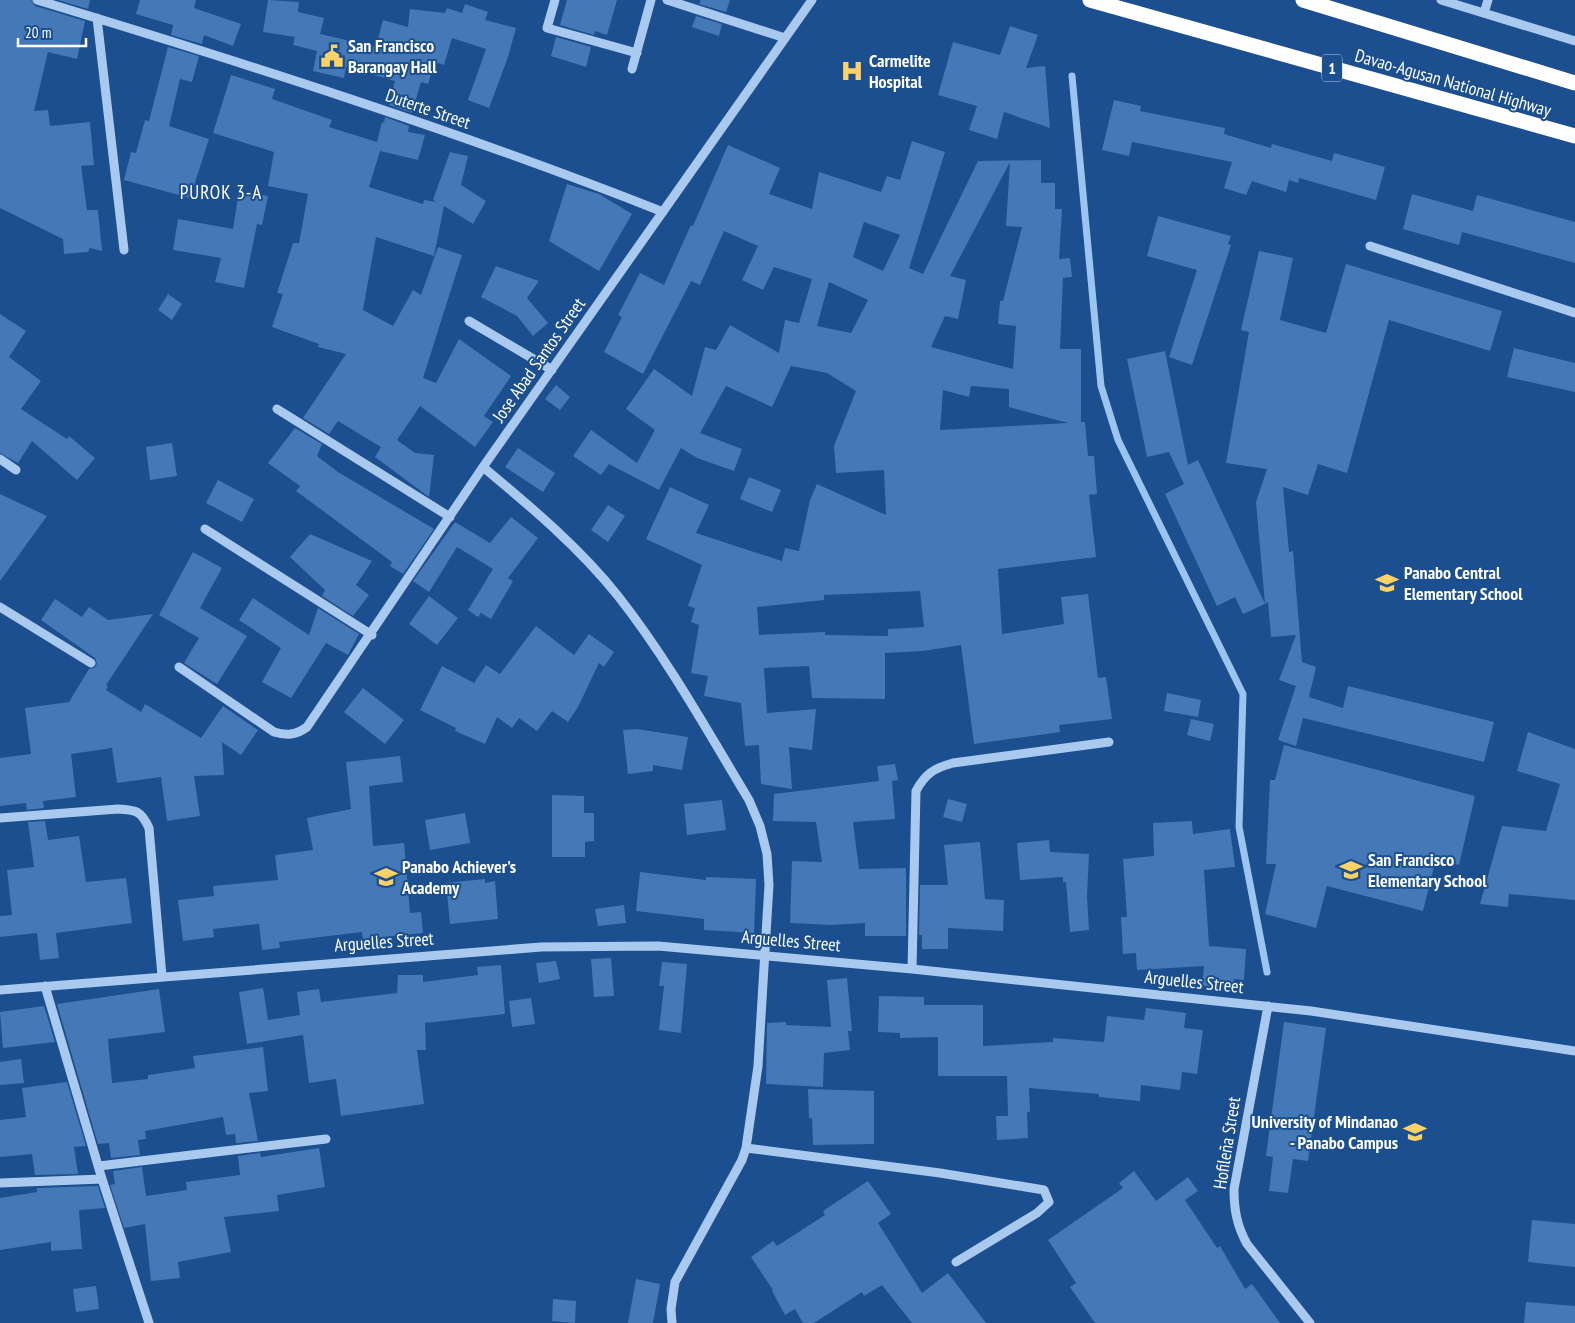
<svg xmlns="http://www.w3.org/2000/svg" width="1575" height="1323" font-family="'PT Sans Narrow',sans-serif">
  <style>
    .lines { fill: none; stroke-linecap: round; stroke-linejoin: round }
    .stream { stroke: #9cc4f0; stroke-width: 7 }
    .building { fill: #4478b7; fill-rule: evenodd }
    .minor { stroke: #a9c9ee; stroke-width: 9 }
    .highway { stroke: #fff; stroke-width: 15 }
    .labels { text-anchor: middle; stroke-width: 4; stroke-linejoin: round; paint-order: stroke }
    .shield { fill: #1b4f8f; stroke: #bbcadd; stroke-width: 1 }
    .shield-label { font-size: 16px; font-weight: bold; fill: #fff }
    .poi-label { font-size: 18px; font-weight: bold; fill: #fff; stroke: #1b4f8f; text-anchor: start }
    .street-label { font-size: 18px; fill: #fff; stroke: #1b4f8f }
    .neighbourhood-label { font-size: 19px; letter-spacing: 1px; fill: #fff; stroke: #1b4f8f }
  </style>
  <rect width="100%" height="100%" fill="#1b4f8f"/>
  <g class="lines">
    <path class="stream" d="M1072 76 1101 386 1118 440 1243 694 1239 827 1267 972"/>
  </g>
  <path class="building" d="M0 0H31L35 6 85 21 77 59 48 52 34 111 48 110 50 126 90 122 94 165 81 166 87 210H98L102 251 90 248 88 252 64 254 63 239 0 208Z
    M58 0H90L88 9Z
    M140 0H196L194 8 241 24 233 46 204 35 202 44 171 35 173 25 136 14Z
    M268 0 299 2 298 12 324 18 320 34 376 47 383 20 408 27 410 9 445 13 447 8 462 13 465 4 488 12 485 20 516 28 508 57 489 108 468 100 486 49 452 38 444 65 435 62 428 84 421 82 412 113 389 105 395 81 346 67 344 78 313 71 317 51 293 45 295 37 263 32Z
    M567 0H617L607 35 595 31 594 35 560 25Z
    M701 0H730L726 12 699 4Z
    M696 16 722 24 719 36 692 27Z
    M1010 26 1038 35 1026 68 1045 66 1050 128 1004 112 997 139 969 130 977 106 938 95 953 42 1000 55Z
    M556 37 591 47 586 67 551 56Z
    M168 47 199 56 192 82 180 79 169 126 209 139 190 198 124 180 131 152 136 153 145 120 149 121Z
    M231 75 275 89 272 99 332 120 329 127 377 142 382 122 384 123 385 117 409 126 408 132 425 135 418 160 380 151 369 187 423 204 424 200 437 202 433 200 450 152 468 156 461 185 486 201 473 224 444 206 434 256 376 237 363 310 393 326 413 290 421 295 438 247 462 255 423 378 436 383 459 339 511 376 484 416 493 422 475 447 420 406 397 440 415 453 434 455 429 497 375 457 381 447 338 421 329 434 303 418 346 354 318 347 319 344 272 327 283 294 277 293 293 243H299L308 194 268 186 274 152 213 133Z
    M1114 100 1141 106 1140 111 1225 128 1224 134 1271 148 1272 144 1332 161 1334 153 1385 167 1376 200 1299 178 1298 183 1289 180 1286 192 1252 181 1246 195 1224 188 1232 162 1132 142 1129 156 1102 150Z
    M912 141 945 152 909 268 923 274 978 161 1041 160V183H1055V209H1062L1059 259 1070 258 1072 277 1063 278 1060 349H1081V422H1085L1088 456H1094L1097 494 1089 495 1096 557 998 569 1002 634 1064 624 1061 597 1088 594 1098 678 1106 677 1112 719 1059 725 1060 732 974 744 961 645 923 651 885 653V699L812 698 809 666 764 668 767 713 816 709 812 750 789 747 792 789 761 784 759 745 745 746 741 703 704 696 708 676 691 673 699 625 691 622 695 608 688 606 702 565 646 539 670 487 709 505 696 533 782 561 785 548 799 551 810 500 817 484 886 515 884 470 836 473 834 446 856 391 827 373 791 366 772 407 726 386 700 433 742 449 734 471 697 458 681 448 659 490 609 464 601 475 573 456 591 430 637 463 655 430 626 409 654 369 692 396 705 347 716 350 730 325 779 353 785 320 799 323 812 279 774 267 763 290 742 280 758 246 724 231 700 285 691 281 643 374 604 352 622 317 618 315 640 273 664 285 691 225 693 226 728 145 780 168 769 194 812 209 819 172 881 192 887 176 900 180ZM1010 162 1006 226 1022 227 1003 301H1000L998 324 1016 326 1013 369 931 347 945 316 958 319 966 280 950 276ZM864 222 900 235 883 271 853 257ZM829 282 868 300 851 333 817 326ZM971 386 1009 389V407L1068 423 940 430 943 390 969 397ZM920 591 924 627 888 629V636L825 635V632L759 635 757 607 824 600V595Z
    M567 184 599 194 632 214 599 271 549 241Z
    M239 191 268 196 262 225 257 224 244 288 215 282 221 258 173 250 178 219 233 229Z
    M1412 194 1473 211 1477 195 1575 222V263L1462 232 1459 245 1403 229Z
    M1158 216 1231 236 1228 244 1231 245 1192 365 1169 357 1197 270 1147 256Z
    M1259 251 1293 258 1280 320 1326 333 1346 264 1502 311 1490 351 1389 320 1347 473 1318 464 1308 495 1283 487 1289 552 1293 551 1302 662 1316 667 1309 697 1343 708 1348 686 1494 722 1484 762 1303 718 1296 746 1278 740 1296 686 1279 680 1296 635 1271 637 1268 602 1265 604 1256 502 1267 469 1226 463 1249 332 1241 330Z
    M496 266 539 281 527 298 548 323 533 336 517 316 481 297Z
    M168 294 182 304 172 320 158 310Z
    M0 314 26 331 9 357 41 381 21 409 67 439 69 436 95 458 77 480 32 441 18 463 0 453Z
    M1514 348 1575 363V392L1507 377Z
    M1165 351 1188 465 1198 460 1265 604 1243 614 1235 597 1217 606 1165 494 1184 484 1169 452 1147 457 1127 359Z
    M556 385 570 397 560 410 545 399Z
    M295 428 322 444 317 456 338 472 434 529 403 574 390 566 392 562 296 491 300 486 268 463Z
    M172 443 177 476 150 480 146 447Z
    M518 448 555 473 543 492 505 467Z
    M749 477 781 490 772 512 740 499Z
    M218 480 254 499 242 522 206 503Z
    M0 494 47 516 0 581Z
    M608 505 625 516 608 542 591 530Z
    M511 517 538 538 508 578 513 581 491 619 481 613 478 617 468 610 493 569 457 547 429 592 413 581 455 522 490 543Z
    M310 534 372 561 356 585 369 595 353 616 322 596 325 590 290 557Z
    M193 552 222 568 200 608 247 636 217 684 184 663 199 638 159 615Z
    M429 596 458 618 437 645 409 624Z
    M253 598 309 635 318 608 359 634 348 655 326 643 291 698 262 682 281 648 239 620Z
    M55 599 82 617 89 607 108 620 153 614 106 685 108 686 106 690 141 712 145 704 201 738 223 706 258 730 241 755 222 742 224 775 194 776 200 816 167 821 161 777 117 783 112 748 71 754 76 797 43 801 44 808 27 810 26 803 0 806V758L31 754 25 708 69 702 89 669 94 668 97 664 95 658 41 620Z
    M536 626 574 655 589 634 614 652 604 667 599 663 578 707 568 722 552 711 537 731 519 718 512 728 497 717 485 744 455 731 456 728 420 710 442 666 474 683 486 665 500 674Z
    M363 688 404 720 385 744 344 712Z
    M1167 693 1201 700 1198 717 1164 711Z
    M1191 719 1214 724 1210 741 1187 735Z
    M637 729 688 737 682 770 653 765V771L628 774 623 730Z
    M1528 732 1575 749V900L1509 894 1508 907 1480 904 1502 826 1546 831 1560 784 1517 771Z
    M1284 745 1475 796 1459 865 1439 860 1437 868 1434 867 1423 911 1327 886 1316 928 1265 914 1276 864H1266L1270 780H1275Z
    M400 756 403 782 369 786 373 846 404 843 410 913 421 912 423 933 363 939 362 932 279 942 280 948 262 950 259 924 213 929 214 937 183 941 178 900 214 896 213 886 278 880 275 855 313 850 307 818 351 809 346 762Z
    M895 764 898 780 892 781 895 819 853 822 859 869 906 868V936H865V923L831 925 790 923 792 861 822 862 816 822 773 821 774 794 879 781 877 766Z
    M552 795 584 796V813H594V841L585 842V857H552Z
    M948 799 967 804 962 822 943 817Z
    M722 800 726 830 687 835 684 804Z
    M465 813 470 843 430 850 425 820Z
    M45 821 48 840 79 836 86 882 126 878 132 923 56 933 59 958 40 960 37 933 0 937V916L12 915 7 870 34 867 28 822Z
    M1192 821 1193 834 1230 829 1235 867 1204 870 1209 946 1246 949 1244 980 1234 979 1233 988 1202 986 1204 966 1137 970 1136 953 1123 954 1121 917H1127L1123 859 1154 856 1153 823Z
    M1049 840 1050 852 1089 854 1087 896 1089 930 1070 932 1066 882H1063V877L1020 880 1017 843Z
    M980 842 985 899 1004 900 1003 931 948 928V949H922V935H919L920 885H948L944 845Z
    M640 872 706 880V877L756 879 754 933 704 930V919L636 911Z
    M485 879V883L495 881 498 919 450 924 446 883Z
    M624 905 626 923 598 926 595 909Z
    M611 958 614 996 594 997 591 959Z
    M556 961 560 979 539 983 536 963Z
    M662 962 687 964 681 1033 659 1030 664 986H659Z
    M501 965 505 1014 425 1023 426 1050H417L424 1104 341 1116 336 1079 309 1083 303 1035 247 1044 239 992 263 988 268 1020 300 1015 297 992 319 989 321 1002 397 993 398 975H423V982L478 975 477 967Z
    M847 978 852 1031H848L850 1050 824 1053 823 1087 766 1084 767 1023 786 1022V1025L831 1027 827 980Z
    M159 989 165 1032 108 1039 112 1083 148 1079V1075L195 1068 193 1056 263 1047 268 1091 249 1093 258 1141 236 1143 235 1134 226 1135 223 1117 145 1131 146 1139 138 1140 140 1155 111 1158 109 1143 98 1144 57 1004Z
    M879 996 924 997V1005H983V1046L1053 1042V1038L1104 1042 1107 1016 1144 1020 1146 1008 1186 1013 1184 1028 1203 1030 1197 1074 1182 1072 1180 1090 1141 1085 1140 1101 1099 1097V1094L1029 1088 1030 1112H1027L1028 1138 997 1140 996 1116H1008L1007 1076H938V1037L900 1038V1033L878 1032Z
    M531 998 535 1024 512 1027 509 1001Z
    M44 1006 55 1042 3 1048 0 1012Z
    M1284 1022 1326 1028 1308 1161 1293 1159 1288 1193 1269 1191 1273 1157 1266 1156Z
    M21 1059 24 1083 0 1085V1062Z
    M67 1082 86 1146 74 1147 78 1174 35 1175 32 1154 0 1157V1120L26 1117 22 1088Z
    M808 1089 874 1091V1144L813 1145 812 1118H809Z
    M319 1148 325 1187 277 1195 279 1211 224 1217 231 1252 178 1262 180 1278 151 1281 145 1224 124 1228 110 1185 115 1184 113 1171 142 1167 146 1196 187 1190 186 1182 240 1175 238 1156 260 1153 261 1157Z
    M1134 1171 1156 1201 1188 1177 1198 1191 1185 1200 1217 1248 1220 1246 1245 1289 1252 1284 1280 1323H1095L1070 1287 1076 1283 1048 1240 1123 1188 1119 1183Z
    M868 1181 891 1214 878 1223 922 1293 948 1273 986 1323H912L882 1285 864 1296 862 1292 814 1323H803L795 1309 785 1315 772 1291 773 1290 751 1257 773 1241 777 1246 825 1215 823 1211Z
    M98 1186 105 1208 79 1210 82 1249 51 1251V1242L0 1250V1198L37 1192V1188Z
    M1532 1220 1575 1224V1267L1528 1262Z
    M636 1279 660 1284 653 1323H628Z
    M96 1286 99 1309 76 1312 73 1289Z
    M553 1299 576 1301 575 1323 552 1321Z
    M1526 1302 1575 1306V1323H1524Z"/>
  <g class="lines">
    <path class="minor" d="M37 0C248 64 458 131 663 212
      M555 0 547 28 637 53
      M667 0 785 38
      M1441 0 1575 41
      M1484 13 1488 0
      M97 18 124 250
      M632 69 651 0
      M1370 246 1575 313
      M469 321 552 370
      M277 409 450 517
      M0 459 16 470
      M483 467C531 507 579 547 618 596 667 658 708 732 749 800L760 826 767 854 769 885 758 1066 746 1148 742 1160 675 1282 671 1309 672 1323
      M205 529 372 635
      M0 607 91 663
      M179 667 274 732C287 736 296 735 307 727L483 467 812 0
      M0 818 118 809C137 810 141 811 149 828L162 976
      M912 969 916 791C925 774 934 768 953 763L1109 742
      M45 986 102 1179 149 1323
      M0 990 541 947 658 946 912 969 1311 1011 1575 1051
      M1268 1006 1234 1189C1234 1210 1237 1226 1247 1244L1310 1323
      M746 1148 940 1173 1044 1190 1049 1202 1037 1213 956 1262
      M99 1166 326 1139
      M0 1183 102 1179"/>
    <path class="highway" d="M1090 0 1575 136
      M1303 0 1575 83"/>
  </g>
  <defs>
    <symbol id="civic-bare" viewBox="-9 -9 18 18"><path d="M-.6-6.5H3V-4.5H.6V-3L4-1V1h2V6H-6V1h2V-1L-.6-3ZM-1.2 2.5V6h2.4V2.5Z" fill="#ffd166" stroke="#1b4f8f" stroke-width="2.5" paint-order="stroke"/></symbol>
    <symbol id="hospital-bare" viewBox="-9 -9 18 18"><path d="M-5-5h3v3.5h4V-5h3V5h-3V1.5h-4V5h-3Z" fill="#ffd166" stroke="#1b4f8f" stroke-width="2.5" paint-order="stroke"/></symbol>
    <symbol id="school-bare" viewBox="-9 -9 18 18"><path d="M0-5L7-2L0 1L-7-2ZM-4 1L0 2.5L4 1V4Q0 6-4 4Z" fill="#ffd166" stroke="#1b4f8f" stroke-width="2.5" paint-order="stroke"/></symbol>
    <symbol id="university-bare" viewBox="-9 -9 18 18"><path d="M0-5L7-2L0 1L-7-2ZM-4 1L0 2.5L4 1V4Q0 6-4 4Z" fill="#ffd166" stroke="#1b4f8f" stroke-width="2.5" paint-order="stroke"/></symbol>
  </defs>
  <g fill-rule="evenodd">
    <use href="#civic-bare" x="316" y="40" width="32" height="32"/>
    <use href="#hospital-bare" x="836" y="55" width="32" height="32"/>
    <use href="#school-bare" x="1371" y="567" width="32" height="32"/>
    <use href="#school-bare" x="1335" y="854" width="32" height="32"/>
    <use href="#school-bare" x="370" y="861" width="32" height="32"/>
    <use href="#university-bare" x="1399" y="1116" width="32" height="32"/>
  </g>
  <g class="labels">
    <rect class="shield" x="1322" y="54.5" width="20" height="27" rx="4"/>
    <g class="shield-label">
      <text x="1332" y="74">1</text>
    </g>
    <g class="poi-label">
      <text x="348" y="52">San Francisco<tspan x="348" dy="21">Barangay Hall</tspan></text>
      <text x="869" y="67">Carmelite<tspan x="869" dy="21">Hospital</tspan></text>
      <text x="1404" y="579">Panabo Central<tspan x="1404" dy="21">Elementary School</tspan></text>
      <text x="1368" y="866">San Francisco<tspan x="1368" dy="21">Elementary School</tspan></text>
      <text x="402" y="873">Panabo Achiever's<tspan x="402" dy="21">Academy</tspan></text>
      <text x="1398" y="1128" text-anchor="end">University of Mindanao<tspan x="1398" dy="21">- Panabo Campus</tspan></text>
    </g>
    <g class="street-label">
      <text transform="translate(1453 83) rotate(16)" y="6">Davao-Agusan National Highway</text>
      <text transform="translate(428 109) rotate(19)" y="6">Duterte Street</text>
      <text transform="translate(539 360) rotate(-55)" y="6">Jose Abad Santos Street</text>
      <text transform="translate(791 941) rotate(5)" y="6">Arguelles Street</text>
      <text transform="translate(384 942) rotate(-4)" y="6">Arguelles Street</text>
      <text transform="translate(1194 982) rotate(6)" y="6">Arguelles Street</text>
      <text transform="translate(1227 1143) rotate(-81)" y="6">Hofileña Street</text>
    </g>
    <g class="neighbourhood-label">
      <text x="221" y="199">PUROK 3-A</text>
    </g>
  </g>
  <path d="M18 38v8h68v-8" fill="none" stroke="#ffffff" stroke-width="2.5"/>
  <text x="25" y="38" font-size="15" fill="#ffffff" stroke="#1b4f8f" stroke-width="4" paint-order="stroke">20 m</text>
</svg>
